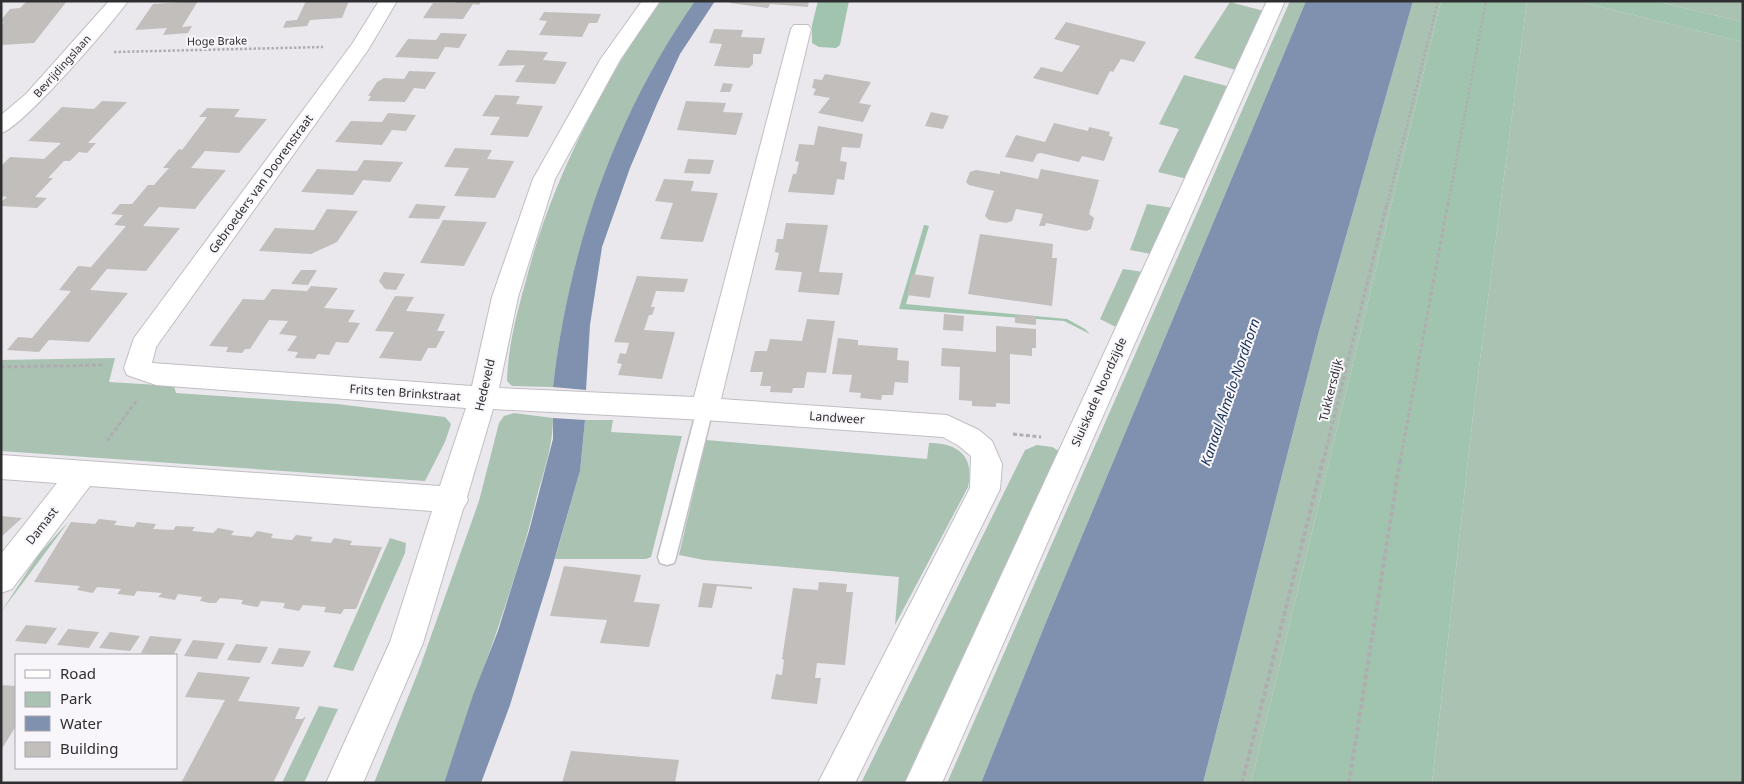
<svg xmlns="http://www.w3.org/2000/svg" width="1744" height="784" font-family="'Noto Sans',sans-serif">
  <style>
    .green { fill: #a9c2b2 }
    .forest { fill: #a1c4ae }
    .water { fill: #7f91ae }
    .building { fill: #c2bebc }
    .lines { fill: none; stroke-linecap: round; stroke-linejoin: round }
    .lane-casing { stroke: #c0bec3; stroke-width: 3 }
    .street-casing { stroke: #c0bec3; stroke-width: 2 }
    .path-far2 { stroke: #afadb1; stroke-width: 2.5; stroke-dasharray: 2.5 2; stroke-linecap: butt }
    .path-far1 { stroke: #afadb1; stroke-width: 3; stroke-dasharray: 4 2.5; stroke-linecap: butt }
    .path { stroke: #afadb1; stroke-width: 4; stroke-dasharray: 4.5 3; stroke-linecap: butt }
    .lane { fill: #fff; fill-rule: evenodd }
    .street { fill: #fff; fill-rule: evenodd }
    .labels { text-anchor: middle; stroke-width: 4; stroke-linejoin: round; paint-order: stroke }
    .far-street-label { font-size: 11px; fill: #2f2e30; stroke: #f8f6fa }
    .street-label { font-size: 12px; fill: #2f2e30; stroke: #f8f6fa }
    .water-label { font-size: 14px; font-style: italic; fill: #163058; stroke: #f8f6fa }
  </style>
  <rect width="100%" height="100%" fill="#eae8ed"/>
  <path class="green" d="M658 1H695C615 119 570 245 553 387L512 386 507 381C508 348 516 316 525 284 551 181 600 90 658 1Z
    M1290 1H1306L1046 622 981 783H947Z
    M1413 1H1441L1251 783H1203L1319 331Z
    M1527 1H1577L1743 42V783H1432L1475 398Z
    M1655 1H1743V22Z
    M1230 2 1264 11 1236 70 1194 58Z
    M1184 75 1231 87 1187 179 1158 172 1179 129 1159 124Z
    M1147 204 1173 208 1151 254 1130 250Z
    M1123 269 1144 272 1116 327 1100 319Z
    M115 358 109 382 174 386 176 393 337 404 445 417 451 424 445 442 425 481 1 451V360Z
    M514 413 553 418C553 446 544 470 537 496 514 593 476 686 445 780L444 783H374L420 667 479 501 499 423 504 416Z
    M585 420H613L611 432 682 436 651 557 646 559H555L580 471Z
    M706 440 927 459 929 443C958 443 975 456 968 487L895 625 899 577 704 560 679 555Z
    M1037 445 1052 447 1059 451 904 783H861L1025 450Z
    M69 521 1 612 39 554Z
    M390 538 406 543 405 553 353 671 333 667Z
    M319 706 338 709 304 783H282Z"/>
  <path class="forest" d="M818 1H849L840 45 836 48 819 47 812 43V25Z
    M1441 1H1527L1475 398 1432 783H1251Z
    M1577 1H1655L1743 22V42Z
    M924 225 929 226 906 304 1067 319 1085 329 1090 334 1064 321 899 309Z"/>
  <path class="water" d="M695 1H715L680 54 657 104 630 168 602 247 590 325 586 390 553 387C569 248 615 116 695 1Z
    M1306 1H1413L1319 331 1203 783H981L1046 622Z
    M553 418 585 420 580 471 550 575 510 705 481 783H444L473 695 498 631 529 531 553 439Z"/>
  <path class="building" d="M27 1H67L34 43 1 45V25L4 22H1V20L10 9 20 8Z
    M198 1 182 27 192 26 188 33 163 35 167 28 135 30 153 4Z
    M306 1H349L342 18 310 20 307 26 283 28 286 21 297 20Z
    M457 1H481L479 5 473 4 463 19 423 18 433 3H455Z
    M731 1H809L808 7 770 4 768 8 730 3Z
    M544 12 574 13 601 14 597 23H589L582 37 539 35 547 21 539 20Z
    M1066 22 1146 42 1134 62 1121 59 1113 72 1110 71 1098 95 1033 78 1041 67 1062 72 1080 46 1054 39Z
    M714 29 743 30 741 37 765 38 761 54H753V64L749 68 714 66 722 44 709 43Z
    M441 33 467 34 459 48 445 47 438 59 395 57 408 39 436 40Z
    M507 50 548 52 543 60 567 62 555 84 515 82 525 65 498 66Z
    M409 71 436 72 425 89 414 88 405 102 368 101 371 96H368L377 82 384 78 404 79Z
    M825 74 871 82 859 103 871 105 863 122 818 113 830 98 813 95 816 89 812 88 814 79 822 80Z
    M723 83 733 84 730 92H720Z
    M495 95 520 96 516 104 543 106 528 137 490 135 500 117 482 116Z
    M102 101 127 102 88 143H96L87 153 79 152 70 161H64L48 178H53L35 197 47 198 37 208 1 206V202L7 197 1 196V166L10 157 44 159 61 143 28 141 62 107 94 109Z
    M686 101 726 103 723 112 743 113 736 135 677 130Z
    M207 108 240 109 234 117 267 119 239 153 205 151 191 168 226 170 195 209 159 207 143 226 180 228 146 271 107 269 90 290 128 293 89 342 49 340 39 352 7 350 18 337 32 338 71 291 59 290 78 266 91 267 126 226 114 225 123 215 111 214 120 204H132L148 185H154L169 168H163L179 149 182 150 207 117H199Z
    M931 112 949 116 943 129 925 126Z
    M388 113 416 115 406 131 392 130 382 145 335 142 351 121 382 122Z
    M1054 123 1088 131 1089 127 1110 132 1109 136 1113 137 1104 161 1082 156 1079 162 1041 153 1037 154 1033 162 1005 157 1016 135 1045 142Z
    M818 126 863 134 860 148 842 147 840 161 847 162 844 180 837 179 834 195 788 192 793 174H796L799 162 795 161 799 144 814 145Z
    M455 148 492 150 487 159 514 161 495 198 454 196 469 168 444 167Z
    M688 159 714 160 710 174 684 173Z
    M364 160 403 162 390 182 363 180 353 195 301 192 317 169 357 171Z
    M1041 169 1099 180 1089 214 1094 218 1091 229 1086 231 1046 223 1045 226H1039L1043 214 1016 209 1012 221 1006 223 989 220 985 216 994 191 969 185 966 182 970 172 976 170 1000 174V171L1038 179Z
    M664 179 694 181 691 191 718 193 703 242 660 239 673 203 655 201Z
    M416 204 446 206 439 219 408 218Z
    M327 209 358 211 337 242 311 254 259 251 275 228 314 230Z
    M443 220 487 222 464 266 420 263Z
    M786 223 828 225 819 272 843 273 839 295 798 292 802 272 775 270 779 253 775 252 777 239H783Z
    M980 234 1053 244 1052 258H1057L1052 306 968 294Z
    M301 270H317L308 285 291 284Z
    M384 272 405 274 396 290 385 289 379 281Z
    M912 274 934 277 930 298 907 295Z
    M637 276 688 279 684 292 656 291 651 307H655L652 315H649L644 330 675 332 662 379 618 375 622 364 617 363 620 353 626 354 629 343 614 342Z
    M311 286 338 288 324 308 355 310 348 322 360 323 348 343 336 342 329 355 318 354 315 359 295 358 298 352 287 351 297 336 279 334 288 321 269 320 250 349H245L242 353 226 352 228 347 209 346 243 299 264 300 272 289 307 291Z
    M395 296 414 297 406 311 445 314 437 331H445L436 348H428L421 361 379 358 394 332 375 331Z
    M944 314 964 316 963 331 943 330Z
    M1015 315 1036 316V325L1015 323Z
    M807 319 835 321 826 373 807 372 804 388H793L792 393 770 392 771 386H760L763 372H750L755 351H767L770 339 802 341Z
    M996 326 1036 329V348H1032V356L1010 354V404L996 403V407L972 406V401L959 400 960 367 941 366 942 348 996 352Z
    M838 338 858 340V345L898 348 897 360 909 361 908 383 895 382 893 395H882L881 400 860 398 861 393 849 392 852 375 832 374Z
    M1 516 22 518 1 537Z
    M99 519 117 521 114 525 134 527 137 522 156 524 153 529 173 530 176 526 195 527 192 531 213 533 218 528 234 531 231 535 252 537 257 531 273 534 271 538 292 540 296 535 313 537 310 541 331 543 334 538 352 541 350 545 382 547 356 609H344L341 614 324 612 326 607 303 605 299 611 283 608 285 603 261 601 258 607 251 606 241 604 243 600 220 598 216 603H210L200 601 202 597 178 594 175 600 158 597 162 593 137 591 134 596 117 594 121 589 97 587 93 593 77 590 80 586 34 582 71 522 95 524Z
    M564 566 641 575 634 602 660 604 649 647 600 643 607 620 550 616Z
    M819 582 847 584 846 592H853L845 665 817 663 815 678H821L817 704 771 699 776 674 782 675 784 660 782 659 793 588 818 590Z
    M703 583 752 587V589L717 586 712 608 698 607Z
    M26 625 57 628 46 644 15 641Z
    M68 629 99 632 89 648 57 645Z
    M110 632 140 636 130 651 99 648Z
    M150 636 182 639 173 655 141 653Z
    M193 640 225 643 217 659 184 656Z
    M236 644 268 647 260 663 227 660Z
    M279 648 311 651 303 667 271 664Z
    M198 672 250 677 238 701 300 707 295 719H302L306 716 273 783H181L225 700 185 697Z
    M16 683V726L1 750V685L14 686Z
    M571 751 679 760 675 783H562Z"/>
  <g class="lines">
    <defs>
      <path id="lane" d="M705 403 711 404 713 409 676 557 674 563 667 565 660 563 658 557 697 409 699 404Z"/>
      <path id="street" d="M109 1H128C112 24 22 128 1 133V115L26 94Z
        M379 1H397L368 50 156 347 152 363 472 386 492 297 533 179 600 60 642 1H660L620 60 555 179 518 297 499 388 694 397 791 29 794 25H808L811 29 721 399 947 415 979 430 992 441 1002 464 1000 489 855 783H818L970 488 971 456 959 446 943 437 705 420 493 409 467 497 468 500 463 509 423 643 363 783H326L390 642 432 511 90 486 12 589 1 593V554L57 483 1 479V455L440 486 466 408 156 385 127 375 124 368 134 338 352 44Z
        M1267 1H1285L942 783H905Z"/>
    </defs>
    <use href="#lane" class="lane-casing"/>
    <use href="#street" class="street-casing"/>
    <path class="path-far2" d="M114 52 323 47
      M1387 205 1438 1
      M1448 205 1486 1"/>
    <path class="path-far1" d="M1 367 104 365
      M1013 434 1041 437
      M107 441 137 400
      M1323 462 1387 203
      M1400 462 1448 203"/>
    <path class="path" d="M1242 783 1323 460
      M1349 783 1400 460"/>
    <use href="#lane" class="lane"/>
    <use href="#street" class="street"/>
  </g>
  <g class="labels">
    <g class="far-street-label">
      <text transform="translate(217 41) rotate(-1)" y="4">Hoge Brake</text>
      <text transform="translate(62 66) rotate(-48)" y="4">Bevrijdingslaan</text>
    </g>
    <g class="street-label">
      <text transform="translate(261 184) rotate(-54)" y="4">Gebroeders van Doorenstraat</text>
      <text transform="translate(485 385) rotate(-77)" y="4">Hedeveld</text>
      <text transform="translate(1331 390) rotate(-76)" y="4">Tukkersdijk</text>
      <text transform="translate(1099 392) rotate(-66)" y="4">Sluiskade Noordzijde</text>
      <text transform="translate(405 393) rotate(4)" y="4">Frits ten Brinkstraat</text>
      <text transform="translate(837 418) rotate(4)" y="4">Landweer</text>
      <text transform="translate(42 526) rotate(-52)" y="4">Damast</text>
    </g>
    <g class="water-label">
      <text transform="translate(1230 392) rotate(-71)" y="5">Kanaal Almelo-Nordhorn</text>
    </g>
  </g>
  <rect width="1744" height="784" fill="none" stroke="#2f2e30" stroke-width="5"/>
  <rect x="15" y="654" width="162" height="115" fill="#f8f6fa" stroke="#a8a6a9"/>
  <rect x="25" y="670" width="25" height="8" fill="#ffffff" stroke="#a8a6a9"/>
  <text x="60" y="679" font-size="15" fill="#2f2e30">Road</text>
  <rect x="25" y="692" width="25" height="15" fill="#a9c2b2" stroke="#a8a6a9"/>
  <text x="60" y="704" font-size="15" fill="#2f2e30">Park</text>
  <rect x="25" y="716" width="25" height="15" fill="#7f91ae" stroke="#a8a6a9"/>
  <text x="60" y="729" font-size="15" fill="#2f2e30">Water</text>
  <rect x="25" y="742" width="25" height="15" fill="#c2bebc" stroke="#a8a6a9"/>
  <text x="60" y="754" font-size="15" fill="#2f2e30">Building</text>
</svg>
